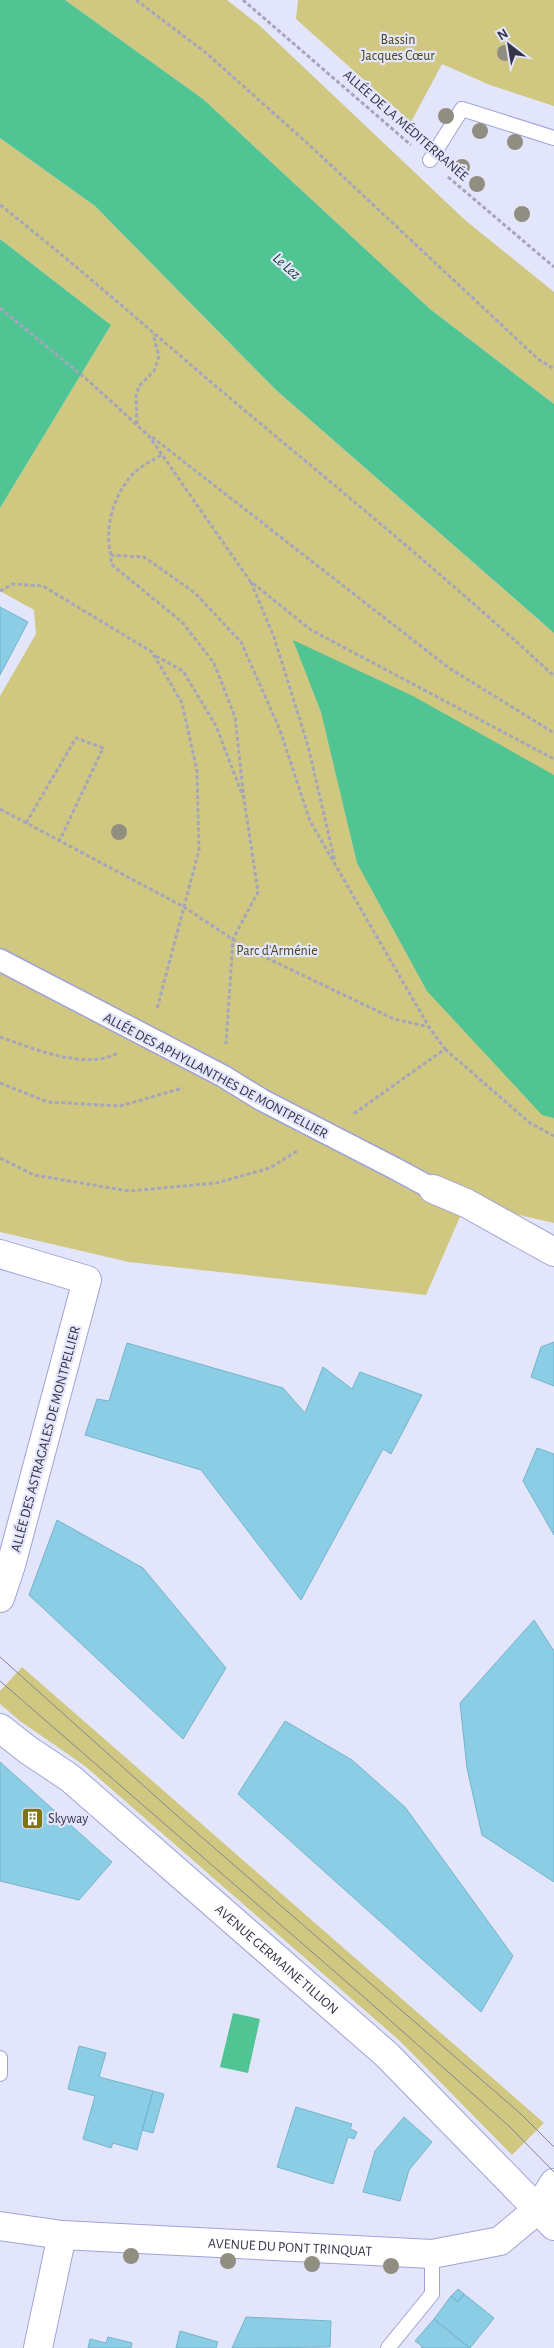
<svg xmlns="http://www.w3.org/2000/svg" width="554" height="2348" font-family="'Alegreya Sans',sans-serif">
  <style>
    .green { fill: #d0c880 }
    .water { fill: #50c493 }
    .building { fill: #8acde5; stroke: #73b5cd }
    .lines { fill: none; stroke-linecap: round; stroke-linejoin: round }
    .service-casing { stroke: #a1a3d8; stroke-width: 16 }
    .pedestrian-casing { stroke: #a1a3d8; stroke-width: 24 }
    .minor-casing { stroke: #a1a3d8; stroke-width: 30 }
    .tertiary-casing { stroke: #a1a3d8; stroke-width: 30 }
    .path { stroke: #a5a6bc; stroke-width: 3; stroke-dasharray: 4 2.5; stroke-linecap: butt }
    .service { stroke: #fff; stroke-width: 14 }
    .pedestrian { stroke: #fff; stroke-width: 21 }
    .minor { stroke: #fff; stroke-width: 28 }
    .tertiary { stroke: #fff; stroke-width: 28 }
    .tram { stroke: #828399; stroke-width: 1 }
    .pedestrian-bridge-casing { stroke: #a1a3d8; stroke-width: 24; stroke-linecap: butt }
    .pedestrian-bridge { stroke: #fff; stroke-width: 21 }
    .tree { fill: #908e80 }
    .labels { text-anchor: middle; stroke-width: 4.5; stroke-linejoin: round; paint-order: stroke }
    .park-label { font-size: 14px; fill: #4c471b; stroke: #e3e5fb }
    .street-label { font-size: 14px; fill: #333349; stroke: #e3e5fb }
    .poi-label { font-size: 14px; fill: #333349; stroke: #e3e5fb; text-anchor: start }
    .water-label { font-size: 15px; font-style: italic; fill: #0f402d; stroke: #e3e5fb }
  </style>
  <rect width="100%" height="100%" fill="#e3e5fb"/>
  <path class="green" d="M65 0H227L259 25 465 220 554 292V404L430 309 203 99Z
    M298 0H554V106L490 85 442 64 411 122 296 19Z
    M0 138 95 206 276 390 554 633V1223L466 1203 426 1295 129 1262 0 1232V696L36 634 34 610 0 591V508L111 325 0 239Z
    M22 1667 544 2123 512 2155 401 2042 85 1766 20 1721 0 1704V1691Z"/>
  <path class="water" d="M0 0H65L203 99 430 309 554 404V633L276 390 95 206 0 138Z
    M0 239 111 325 0 508Z
    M293 640 413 696 554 775V1118L542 1115 427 991 357 863 321 712Z
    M233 2013 260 2019 248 2073 220 2067Z"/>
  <path class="building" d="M0 607 28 622 0 675Z
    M554 1342V1386L531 1377 541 1347Z
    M127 1343 283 1388 305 1413 323 1367 352 1389 360 1372 422 1395 391 1454 383 1449 301 1600 201 1470 85 1435 97 1399 109 1401Z
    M537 1448 554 1454V1535L523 1481Z
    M57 1520 143 1568 226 1668 183 1739 29 1595Z
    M534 1620 554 1651V1882L482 1835 467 1768 460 1703Z
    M285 1721 352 1760 405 1807 513 1956 481 2012 238 1794Z
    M0 1762 112 1862 79 1900 0 1881Z
    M79 2046 106 2053 99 2077 153 2091 137 2150 113 2143 111 2148 83 2139 95 2096 68 2089Z
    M153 2091 164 2094 153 2133 142 2130Z
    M296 2107 352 2124 350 2129 357 2132 354 2139 348 2137 333 2184 277 2167Z
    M404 2117 432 2142 409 2170 400 2201 363 2192 375 2151Z
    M458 2289 464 2294 458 2302 451 2296Z
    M464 2294 494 2318 470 2348 434 2319 451 2296 458 2302Z
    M246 2317 331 2321 330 2347 232 2348Z
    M434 2319 469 2348H421L422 2346 415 2341Z
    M180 2331 218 2342 216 2348H176Z
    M108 2337 132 2343 131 2348H88L90 2339 106 2343Z"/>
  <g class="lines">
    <defs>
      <path id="service" d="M430 160 462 109 554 138
        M0 2058V2074
        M388 2348 432 2294V2254"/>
      <path id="pedestrian" d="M0 960 223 1076 262 1100
        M394 1168 433 1189"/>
      <g id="minor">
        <path d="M433 1189 466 1203 554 1252"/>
        <path d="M0 1254 87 1280 11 1565 0 1598"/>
        <path id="s1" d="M0 1728 28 1750 70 1778 387 2055 554 2226"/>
        <path d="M38 2348 62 2235"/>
      </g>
      <g id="tertiary">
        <path id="s2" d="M0 2226 62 2235 432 2254 500 2241 537 2210 554 2183"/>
      </g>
    </defs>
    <use href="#service" class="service-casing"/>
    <use href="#pedestrian" class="pedestrian-casing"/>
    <use href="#minor" class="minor-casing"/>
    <use href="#tertiary" class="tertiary-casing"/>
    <path class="path" d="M136 0 205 52 306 142 538 359 554 369
      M243 0 411 145
      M448 177 554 267
      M0 205C79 267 154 334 231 399 340 490 450 580 554 676
      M0 308 91 383 149 436 250 581 311 630 554 759
      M137 424 136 396 139 386 154 371 159 356 153 334
      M152 437 449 668 554 733
      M111 555C104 529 113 498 130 477 138 467 152 461 163 454
      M251 582 274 637 308 746 335 862
      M0 591 13 584 43 586 152 652 182 703 197 771 199 850 157 1009
      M156 656 183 671 216 726 244 799 258 892 233 939 226 1044
      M244 799 235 717 214 663 182 622 111 564V555L144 557 195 593 241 642 280 730 310 821 429 1027 445 1049 352 1115
      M0 809 184 907 246 948 394 1019 429 1027
      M26 823 76 738 103 748 60 840
      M0 1037C33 1048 84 1071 118 1053
      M445 1049 530 1123 554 1136
      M0 1083 48 1102 120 1106 183 1088
      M0 1158 34 1175 129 1191 216 1183 270 1168 297 1151"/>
    <use href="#service" class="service"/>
    <use href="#pedestrian" class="pedestrian"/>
    <use href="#minor" class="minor"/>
    <use href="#tertiary" class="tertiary"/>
    <path class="tram" d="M0 1657 174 1813 522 2115 554 2147
      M0 1681 365 1998 510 2127 554 2172"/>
    <defs>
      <path id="pedestrian-bridge" d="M262 1100 394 1168"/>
    </defs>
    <use href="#pedestrian-bridge" class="pedestrian-bridge-casing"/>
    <use href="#pedestrian-bridge" class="pedestrian-bridge"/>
  </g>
  <g class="tree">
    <circle cx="505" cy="53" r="8"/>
    <circle cx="446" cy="116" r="8"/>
    <circle cx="480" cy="131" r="8"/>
    <circle cx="515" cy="142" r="8"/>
    <circle cx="462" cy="167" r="8"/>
    <circle cx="477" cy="184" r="8"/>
    <circle cx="522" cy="214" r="8"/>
    <circle cx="119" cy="832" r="8"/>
    <circle cx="131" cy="2256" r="8"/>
    <circle cx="228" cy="2261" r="8"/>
    <circle cx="312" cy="2264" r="8"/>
    <circle cx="391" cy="2266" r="8"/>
  </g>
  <defs>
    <symbol id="building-square" viewBox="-11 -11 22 22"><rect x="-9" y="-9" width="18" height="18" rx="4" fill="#7e7315" stroke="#e3e5fb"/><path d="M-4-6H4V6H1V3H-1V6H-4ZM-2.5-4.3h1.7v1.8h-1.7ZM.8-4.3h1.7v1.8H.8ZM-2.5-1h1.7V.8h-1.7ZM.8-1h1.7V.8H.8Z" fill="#fff"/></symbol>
  </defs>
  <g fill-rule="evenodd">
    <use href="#building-square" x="20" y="1806" width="25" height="25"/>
  </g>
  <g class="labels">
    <g class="park-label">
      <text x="398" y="44">Bassin<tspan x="398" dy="16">Jacques Cœur</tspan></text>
      <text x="277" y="955">Parc d'Arménie</text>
    </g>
    <g class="street-label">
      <text transform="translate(406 125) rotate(41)" y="5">ALLÉE DE LA MÉDITERRANÉE</text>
      <text transform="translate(216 1075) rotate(28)" y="5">ALLÉE DES APHYLLANTHES DE MONTPELLIER</text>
      <text transform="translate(45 1439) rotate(-75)" y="5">ALLÉE DES ASTRAGALES DE MONTPELLIER</text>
      <text dy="5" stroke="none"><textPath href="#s1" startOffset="361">AVENUE GERMAINE TILLION</textPath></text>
      <text dy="5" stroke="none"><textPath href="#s2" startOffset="291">AVENUE DU PONT TRINQUAT</textPath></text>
    </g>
    <g class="poi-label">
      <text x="48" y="1823">Skyway</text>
    </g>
    <g class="water-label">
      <text transform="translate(287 266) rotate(42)" y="5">Le Lez</text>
    </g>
  </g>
  <g transform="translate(509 45) rotate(329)" stroke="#e3e5fb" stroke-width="4" paint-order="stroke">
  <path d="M0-4L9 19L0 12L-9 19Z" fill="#333349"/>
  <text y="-8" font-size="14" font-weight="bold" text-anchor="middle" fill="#333349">N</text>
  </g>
</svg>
